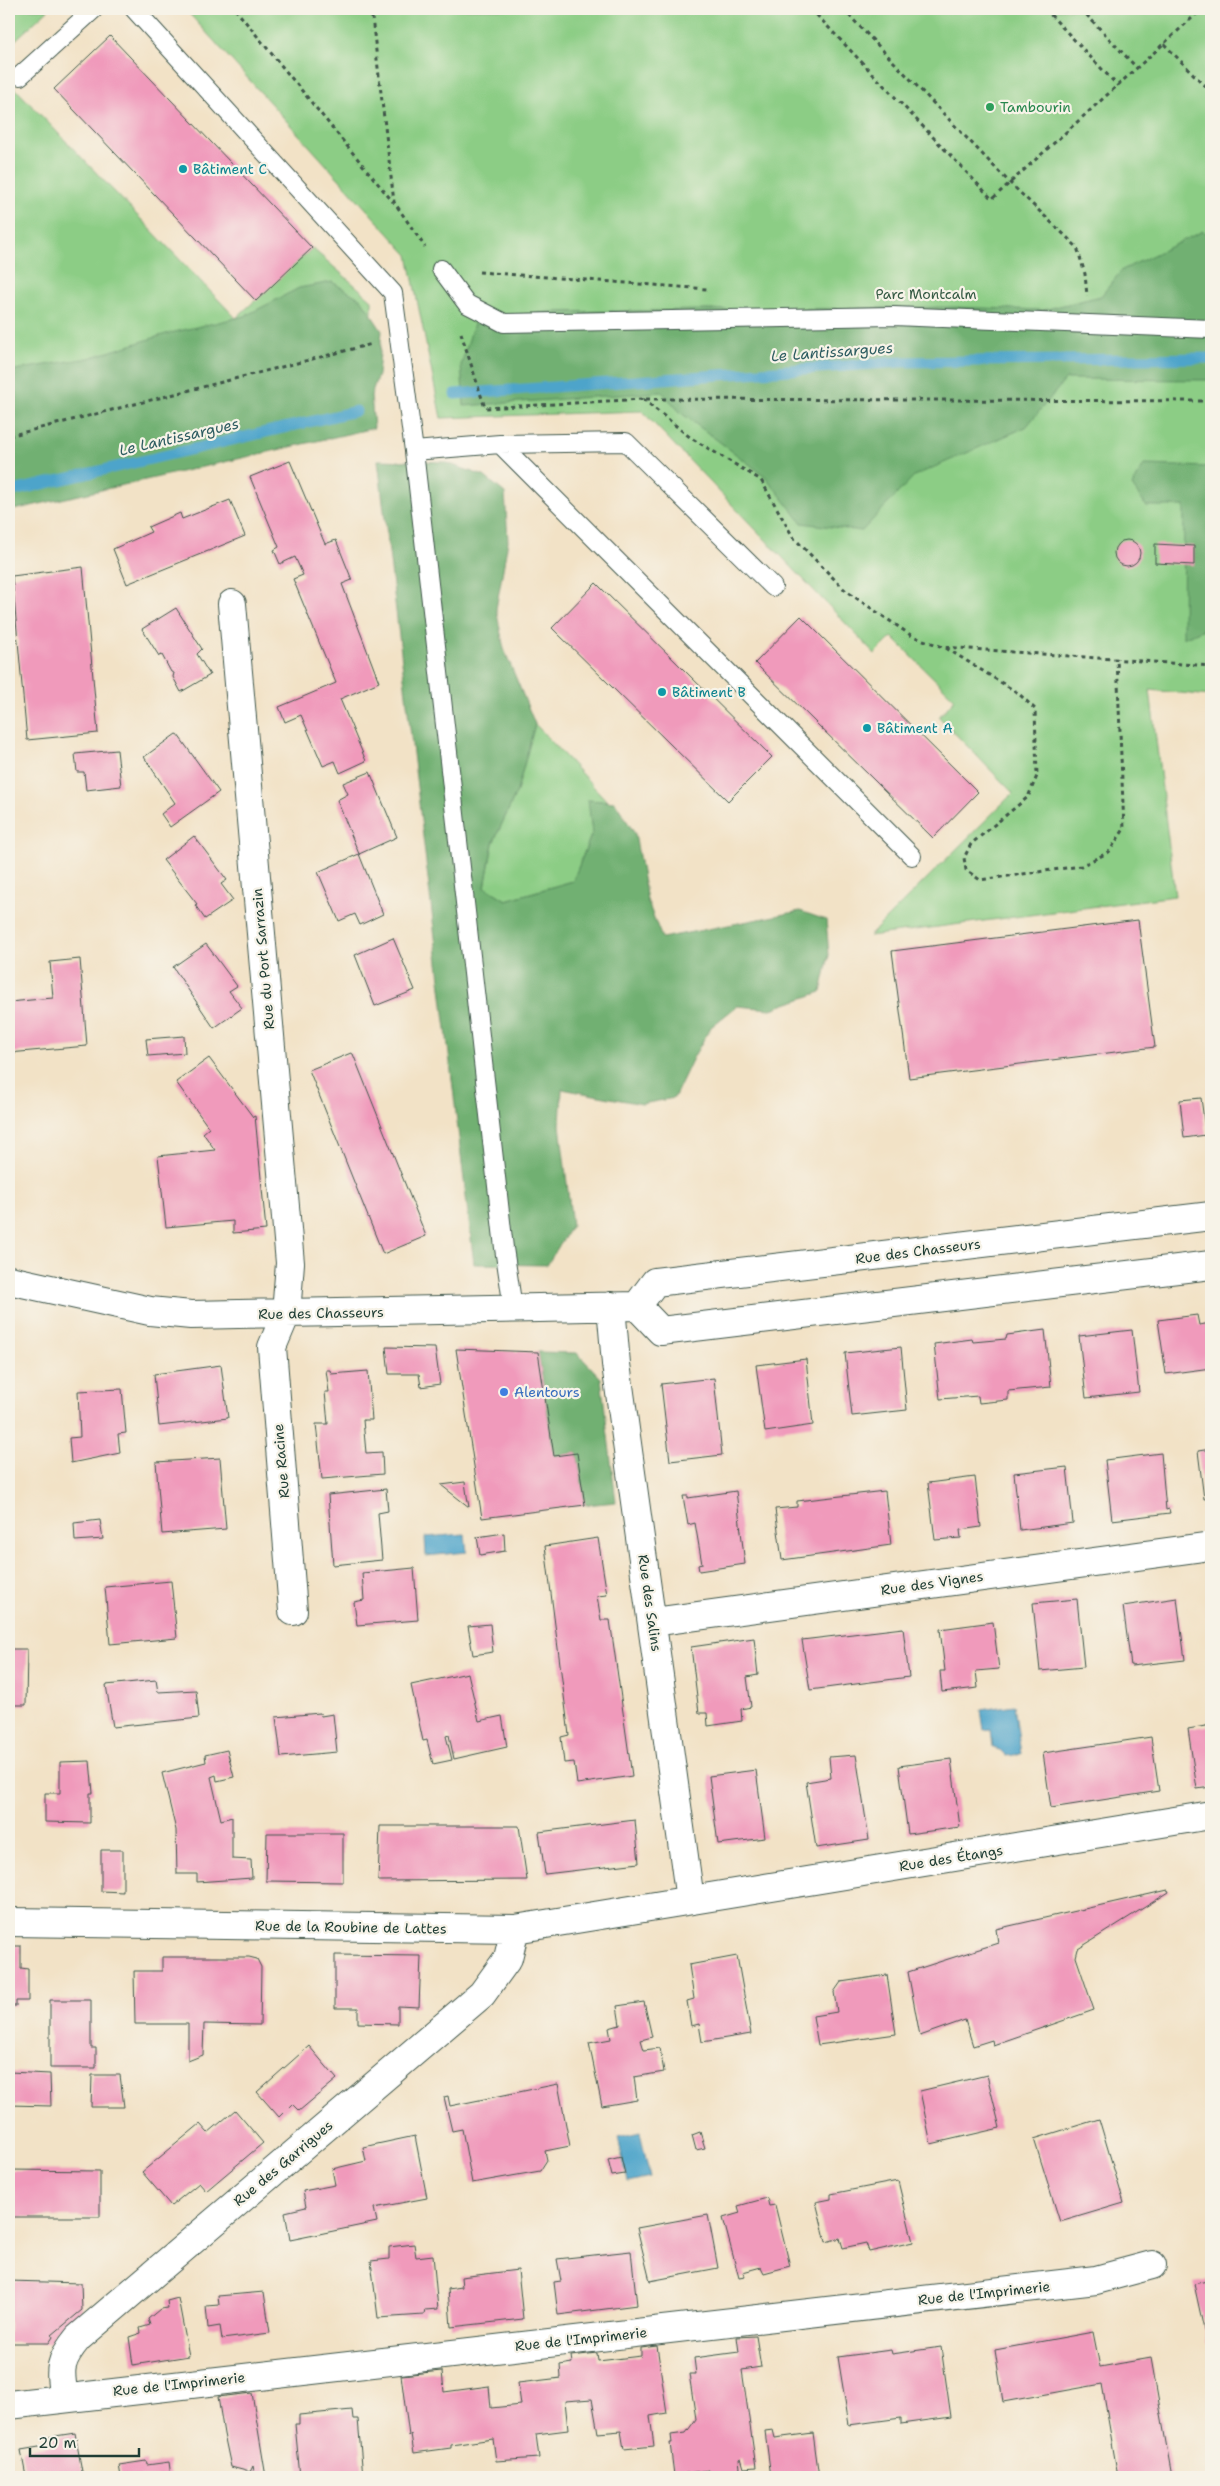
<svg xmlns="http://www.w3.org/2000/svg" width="1220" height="2486" font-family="'Shantell Sans',sans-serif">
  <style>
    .green { fill: #8ccd85; stroke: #56855c }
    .forest { fill: #71b072; stroke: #487653 }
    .water { fill: #4da4ca; stroke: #36707f }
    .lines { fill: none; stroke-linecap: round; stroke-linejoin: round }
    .stream { stroke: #4da4ca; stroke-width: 11 }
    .building { fill: #f09abb }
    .lane-casing { stroke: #3f564a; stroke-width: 20 }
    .street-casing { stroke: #3f564a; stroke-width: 30 }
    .path { stroke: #3f564a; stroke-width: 3; stroke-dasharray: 4 4; stroke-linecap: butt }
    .lane { stroke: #fff; stroke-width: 18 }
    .street { stroke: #fff; stroke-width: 28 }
    .leisure-dot { fill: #2e9e5b; stroke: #f7f3e8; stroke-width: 2 }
    .culture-dot { fill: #0f9aa8; stroke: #f7f3e8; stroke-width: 2 }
    .shop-dot { fill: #3f7fe0; stroke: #f7f3e8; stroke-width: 2 }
    .labels { text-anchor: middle; stroke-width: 4.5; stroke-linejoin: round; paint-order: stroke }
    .leisure-label { font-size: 14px; fill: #27864d; stroke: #f7f3e8; text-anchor: start }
    .culture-label { font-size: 14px; fill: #0d838f; stroke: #f7f3e8; text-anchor: start }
    .park-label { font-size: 14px; fill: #355a44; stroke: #f7f3e8 }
    .street-label { font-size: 14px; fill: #1f3d34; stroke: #f7f3e8 }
    .shop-label { font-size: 14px; fill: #366cbe; stroke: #f7f3e8; text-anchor: start }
    .water-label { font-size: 15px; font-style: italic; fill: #2d5c61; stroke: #f7f3e8 }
  </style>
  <rect width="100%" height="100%" fill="#f7f3e8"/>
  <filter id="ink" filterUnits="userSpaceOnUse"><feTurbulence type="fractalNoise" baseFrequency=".02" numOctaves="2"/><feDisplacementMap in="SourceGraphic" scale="10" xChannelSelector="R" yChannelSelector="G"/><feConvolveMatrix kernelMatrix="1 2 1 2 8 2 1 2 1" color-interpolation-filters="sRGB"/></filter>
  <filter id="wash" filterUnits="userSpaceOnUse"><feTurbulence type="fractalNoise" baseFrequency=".0096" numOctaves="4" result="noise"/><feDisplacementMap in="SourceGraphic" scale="20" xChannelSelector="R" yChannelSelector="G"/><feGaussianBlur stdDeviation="1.12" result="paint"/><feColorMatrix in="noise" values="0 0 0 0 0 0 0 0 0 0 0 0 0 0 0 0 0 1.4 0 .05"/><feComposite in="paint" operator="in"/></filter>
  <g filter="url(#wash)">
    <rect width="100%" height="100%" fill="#f2e2c6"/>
    <path class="green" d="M9 9H49L9 46Z
      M185 9H1211V696L1150 690 1175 896 869 936 1013 793 939 717 955 699 892 637 875 654 642 411 441 418 408 255Z
      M9 82 236 318 312 248 372 300 371 395 9 477Z
      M535 724 607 801H589L592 833 573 881 506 900 485 887 493 843 517 791Z"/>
    <path class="forest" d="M1203 231 1211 236V380L1066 379 1026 427 914 476 862 531 802 523 765 476 681 413 662 392 464 406 461 365 475 320 548 312 950 307 1043 310 1101 296 1122 270Z
      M332 282 361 299 382 331 378 375 371 395 374 428 9 511V371L89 358 166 334 245 316 299 288Z
      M378 460 444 462 484 476 505 493 508 541 496 609 504 649 535 724 517 791 493 843 485 887 506 900 573 881 592 833 588 800 615 802 635 834 647 900 662 938 800 911 826 920 829 955 821 992 771 1009 737 1006 711 1027 694 1056 674 1098 642 1104 562 1089 560 1125 572 1225 547 1265 474 1264Z
      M1144 465 1211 467V626L1183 638 1184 506H1146L1132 486Z
      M538 1352 577 1353 601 1378 616 1502 585 1505 577 1453 554 1456Z"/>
    <path class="water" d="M465 1534 467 1552 426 1556 425 1537Z
      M1014 1705 1021 1754 1006 1756 1000 1750 993 1748 991 1729 984 1730 981 1710Z
      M640 2133 650 2177 628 2182 618 2138Z"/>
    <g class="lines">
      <path class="stream" d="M455 394 901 362 1211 358
        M9 492 356 411"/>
    </g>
    <g id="blocks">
      <path class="building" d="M110 36 312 248 256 301 54 89Z
        M290 461 325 544 336 540 352 580 342 584 379 682 340 699 366 761 340 773 335 761 323 766 301 715 285 722 279 707 336 683 293 579 303 575 295 557 280 564 274 550 279 547 250 477Z
        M230 500 245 536 127 584 113 549 151 532 148 527 180 513 182 519Z
        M1114 553a13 13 0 1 1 26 0a13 13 0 1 1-26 0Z
        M1155 544 1194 546V565L1155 563Z
        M83 567 98 733 27 740 12 576Z
        M596 583 772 757 728 801 552 628Z
        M176 608 202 649 197 654 210 675 181 692 173 677 174 673 171 672 162 655 159 656 142 629Z
        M801 616 978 792 933 838 755 663Z
        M176 734 178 735 219 792 170 827 161 814 175 803 144 757Z
        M117 750 121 786 86 790 84 772H77L75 754Z
        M370 772 397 837 359 854 383 914 360 925 355 914 339 921 318 872 359 854 337 800 348 794 343 783Z
        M194 836 227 880 221 884 233 900 205 919 195 905 197 904 163 860Z
        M1138 920 1155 1047 909 1078 892 951Z
        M393 938 415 990 375 1006 355 955Z
        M206 944 237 986 229 991 242 1008 214 1028 173 967Z
        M80 959 87 1046 9 1053V1002L53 998 50 962Z
        M184 1036 185 1053 148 1056 146 1039Z
        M351 1053 353 1054 426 1236 383 1254 309 1070Z
        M209 1058 253 1117 255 1116 266 1230 233 1233V1221L166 1227 158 1156 215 1150 203 1133 209 1128 176 1082Z
        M1201 1098 1206 1135 1184 1138 1180 1100Z
        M1197 1315 1199 1325 1211 1323V1368L1166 1374 1158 1320Z
        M1045 1330 1051 1387 1008 1391V1400L979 1403 978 1396 940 1399 934 1344 972 1339 973 1342 1006 1339 1007 1335Z
        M1132 1330 1139 1392 1086 1398 1079 1336Z
        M386 1347 435 1348 440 1384 421 1387 419 1374H389Z
        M901 1347 907 1410 852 1416 845 1353Z
        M456 1349 538 1352 554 1456 577 1453 585 1505 482 1518Z
        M806 1359 813 1425 765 1432 756 1365Z
        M221 1365 228 1418 159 1426 154 1374Z
        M326 1370H330L331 1374 368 1371 372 1420H363L366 1453 382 1452 383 1474 322 1479 316 1424H328L325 1392H329Z
        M714 1378 722 1455 670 1461 661 1384Z
        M122 1389 126 1433 118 1434 120 1453 71 1463 69 1438 80 1437 78 1391Z
        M1211 1449V1498L1204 1499 1198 1451Z
        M1161 1453 1166 1510 1169 1509 1170 1513 1112 1520 1105 1460Z
        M220 1458 226 1529 162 1534 156 1462Z
        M1067 1467 1073 1523 1020 1530 1014 1473Z
        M975 1477 981 1527 960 1530 961 1538 935 1540 928 1483Z
        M465 1482 467 1496 469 1507 441 1485Z
        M386 1489 388 1511 378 1513 382 1560 333 1565 328 1495Z
        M736 1491 745 1564 699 1571 698 1565 702 1564 695 1523 688 1525 683 1496H688V1498Z
        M885 1491 891 1545 782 1560 775 1509 797 1507V1501Z
        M100 1520 103 1539 75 1541 74 1523Z
        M504 1533 505 1551 480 1555 477 1537Z
        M598 1538 607 1595 597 1596 601 1620H610L632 1776 577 1784 574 1762 564 1763 561 1737 569 1735 545 1546Z
        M414 1568 418 1620 357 1625 354 1602 364 1600 362 1573Z
        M171 1581 177 1638 110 1644 105 1587Z
        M1177 1598 1185 1660 1131 1666 1123 1606Z
        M1077 1599 1084 1667 1040 1671 1033 1603Z
        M993 1622 999 1669 976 1671 978 1688 942 1692 940 1671H945L940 1629Z
        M490 1624 493 1652 473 1655 468 1626Z
        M903 1628 909 1677 810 1690 802 1640Z
        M754 1638 758 1675 747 1677 751 1707 741 1709 742 1721 708 1726 707 1713H699L691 1647Z
        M9 1649H27L26 1705H9Z
        M468 1673 479 1721 502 1716 507 1747 454 1759 449 1735 446 1736 452 1760 433 1764 427 1740 423 1741 411 1685Z
        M156 1680 158 1692 196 1690 199 1718 113 1727 106 1685Z
        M320 1713 321 1716 333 1714 337 1752 281 1757 276 1717Z
        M1211 1725V1787L1197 1789 1188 1729Z
        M1151 1737 1159 1791 1051 1808 1043 1753Z
        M227 1750 234 1777 217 1781 216 1775 211 1777 221 1820 232 1817V1859L251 1860 252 1878 197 1882V1874H177L176 1830 162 1773 206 1762 205 1755Z
        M856 1755 869 1840 816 1848 806 1782 831 1778 829 1757Z
        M951 1759 960 1827 908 1834 899 1766Z
        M90 1761 93 1793H90V1823L45 1822V1793H60V1762Z
        M756 1770 765 1838 718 1844 709 1776Z
        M635 1820 639 1863 545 1874 539 1832Z
        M380 1826H519L527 1880 378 1881Z
        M267 1833H343V1882L266 1881Z
        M101 1850H123V1892L101 1891Z
        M1168 1890 1169 1892 1078 1949 1076 1957 1094 2010 993 2045 992 2040 973 2046 965 2020 920 2036 908 1972 998 1943 996 1929Z
        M9 1946H21V1968L28 1969V2001H16V2006H9Z
        M335 1955 421 1956 419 2007 398 2006V2024L358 2023V2008H335Z
        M737 1956 751 2034 702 2042 699 2024 691 2026 687 2001 694 1999 689 1965Z
        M162 1957H249L257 1959 261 1967 260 2025 204 2024 203 2055 188 2061V2024H135L134 1971H162Z
        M887 1975 896 2034 818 2045 813 2016 837 2012 834 1992 841 1982Z
        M50 2000H91V2048H96V2068H50Z
        M644 2002 652 2037 641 2040 644 2050 660 2048 664 2072 634 2077 637 2100 602 2106 589 2043 611 2039 609 2028 620 2025 617 2006Z
        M309 2046 337 2079 299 2111 292 2104 279 2117 257 2092Z
        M9 2072 50 2074 51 2106 9 2105Z
        M92 2075H120L124 2107H91Z
        M987 2075 1000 2128 931 2144 920 2091Z
        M558 2084 570 2146 545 2151 547 2160 540 2171 472 2183 462 2129 452 2131 444 2097 448 2096 450 2106Z
        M235 2110 263 2143 206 2191 199 2183 171 2206 142 2172 200 2124 208 2133Z
        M1099 2119 1124 2203 1060 2222 1034 2139Z
        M700 2132 705 2148 696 2150 692 2135Z
        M415 2136 427 2198 374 2208 377 2222 290 2240 285 2212 306 2207 303 2191 335 2185 332 2169 366 2161 363 2147Z
        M621 2157 625 2174 612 2176 608 2160Z
        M9 2170 100 2171V2217H9Z
        M898 2181 913 2242 869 2252 866 2243 843 2248 840 2238 826 2242 816 2202 831 2199V2194Z
        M767 2198 769 2206 775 2205 790 2266 764 2273 761 2267 743 2272 745 2277 739 2278 723 2218 740 2213 738 2206Z
        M708 2215 718 2268 650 2281 637 2228Z
        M414 2244 416 2257 433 2255 438 2309 425 2310 424 2315 378 2318 371 2261 389 2259V2247Z
        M631 2251 637 2305 558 2315 554 2282 561 2281 557 2259Z
        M518 2270 523 2319 451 2327 448 2289 462 2287 461 2277Z
        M1211 2280V2343L1207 2344 1194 2284Z
        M9 2281 81 2283 82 2310 52 2335 53 2337 49 2343H9Z
        M264 2292 270 2333 222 2339 220 2326 208 2328 206 2306 219 2305 218 2296Z
        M178 2298 189 2356 133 2365 129 2337 141 2333 140 2328 150 2325 148 2319 160 2309 168 2308 167 2301Z
        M1093 2332 1100 2367 1151 2358 1172 2477H1118L1102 2384 1003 2402 995 2350Z
        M756 2336 761 2367 742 2370 756 2467 744 2468 741 2458 739 2459 741 2477H710L709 2470 674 2475 670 2443H672L671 2435 686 2433 696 2419 689 2374H696L694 2358 739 2352 737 2337Z
        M657 2346 667 2413 650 2416 654 2446 624 2449 621 2431 598 2433 592 2399 565 2401 568 2430 536 2434 539 2458 496 2461 493 2439 451 2445V2448L414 2453 411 2434 409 2436 401 2375 442 2371 444 2392 489 2386 491 2408 521 2405 518 2383 561 2378 560 2365 572 2363 571 2356 597 2353 598 2361 641 2356V2348Z
        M941 2347 951 2417 901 2424V2418L849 2425 838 2357 891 2350 892 2354Z
        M252 2393 266 2477H255L253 2466 250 2472 231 2467 224 2434 218 2397Z
        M352 2410 353 2419H358L363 2477H300L295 2424H299V2415Z
        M773 2430 775 2438 813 2433 819 2477H771L765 2431Z
        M75 2433 83 2477H26L21 2450 51 2445 49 2437Z
        M146 2461 147 2465 169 2462 171 2477H121L119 2465Z"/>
    </g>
  </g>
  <g filter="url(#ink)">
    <use href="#blocks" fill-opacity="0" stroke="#3f564a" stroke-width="1"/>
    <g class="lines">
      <defs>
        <path id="lane" d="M134 9 393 293 414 451 504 1248 513 1308
          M20 76 94 9
          M441 269 467 304 504 323 893 316 1211 329
          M500 444 912 856
          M414 451 500 444 626 442 773 587"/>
        <path id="street" d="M232 604 290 1263 286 1314 272 1347 293 1611
          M9 1280 150 1311 191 1315 637 1306 661 1331 1211 1265
          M611 1306 616 1364 690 1900
          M637 1306 655 1282 1211 1216
          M653 1622 1211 1546
          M9 1922 515 1929 1211 1815
          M64 2397C59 2369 59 2361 78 2338L482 1994 508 1958 515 1929
          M9 2405 1096 2280 1152 2265"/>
      </defs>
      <use href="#lane" class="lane-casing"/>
      <use href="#street" class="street-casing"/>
      <path class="path" d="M235 9 393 202
        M371 9 394 202 425 247
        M811 9 992 199 1202 9
        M843 9 1010 183 1077 247 1085 274 1087 296
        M1045 9 1118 86
        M1081 9 1138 69
        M1164 44 1211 92
        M479 272 707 289
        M461 333 485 408 643 399 1211 401
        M643 399 691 438 761 480 793 537 846 591 912 636 943 647 1211 666
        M9 436 372 344
        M946 648 1018 693 1035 709 1037 776 1028 797 971 844 964 858 966 870 980 880 1081 866 1109 852 1124 829 1117 658"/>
      <use href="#lane" class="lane"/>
      <use href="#street" class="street"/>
    </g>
  </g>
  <circle class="leisure-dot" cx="990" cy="107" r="5"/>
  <g class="culture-dot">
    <circle cx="183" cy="169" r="5"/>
    <circle cx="662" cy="692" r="5"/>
    <circle cx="867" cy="728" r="5"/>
  </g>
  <circle class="shop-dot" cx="504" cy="1392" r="5"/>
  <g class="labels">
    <g class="leisure-label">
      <text x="1000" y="112">Tambourin</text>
    </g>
    <g class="culture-label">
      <text x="193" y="174">Bâtiment C</text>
      <text x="672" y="697">Bâtiment B</text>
      <text x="877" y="733">Bâtiment A</text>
    </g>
    <g class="park-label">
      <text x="926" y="299">Parc Montcalm</text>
    </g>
    <g class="street-label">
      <text transform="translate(263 959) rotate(-95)" y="5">Rue du Port Sarrazin</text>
      <text transform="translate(918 1251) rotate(-7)" y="5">Rue des Chasseurs</text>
      <text transform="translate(321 1313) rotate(-1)" y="5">Rue des Chasseurs</text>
      <text transform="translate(281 1461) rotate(-95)" y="5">Rue Racine</text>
      <text transform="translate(932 1583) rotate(-8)" y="5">Rue des Vignes</text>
      <text transform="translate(650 1603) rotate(82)" y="5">Rue des Salins</text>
      <text transform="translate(951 1858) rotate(-9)" y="5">Rue des Étangs</text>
      <text transform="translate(351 1927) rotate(1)" y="5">Rue de la Roubine de Lattes</text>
      <text transform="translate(283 2163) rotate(-40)" y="5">Rue des Garrigues</text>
      <text transform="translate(984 2293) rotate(-6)" y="5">Rue de l'Imprimerie</text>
      <text transform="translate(581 2339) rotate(-6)" y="5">Rue de l'Imprimerie</text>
      <text transform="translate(179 2384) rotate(-6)" y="5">Rue de l'Imprimerie</text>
    </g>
    <g class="shop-label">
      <text x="514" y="1397">Alentours</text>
    </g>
    <g class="water-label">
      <text transform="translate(832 352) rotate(-4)" y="5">Le Lantissargues</text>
      <text transform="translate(179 437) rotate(-13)" y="5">Le Lantissargues</text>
    </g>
  </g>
  <rect width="1220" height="2486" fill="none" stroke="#f7f3e8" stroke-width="30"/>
  <path d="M30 2448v8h109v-8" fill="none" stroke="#1f3d34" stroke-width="2.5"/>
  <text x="38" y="2448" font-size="15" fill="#1f3d34" stroke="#f7f3e8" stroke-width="4" paint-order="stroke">20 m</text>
</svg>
